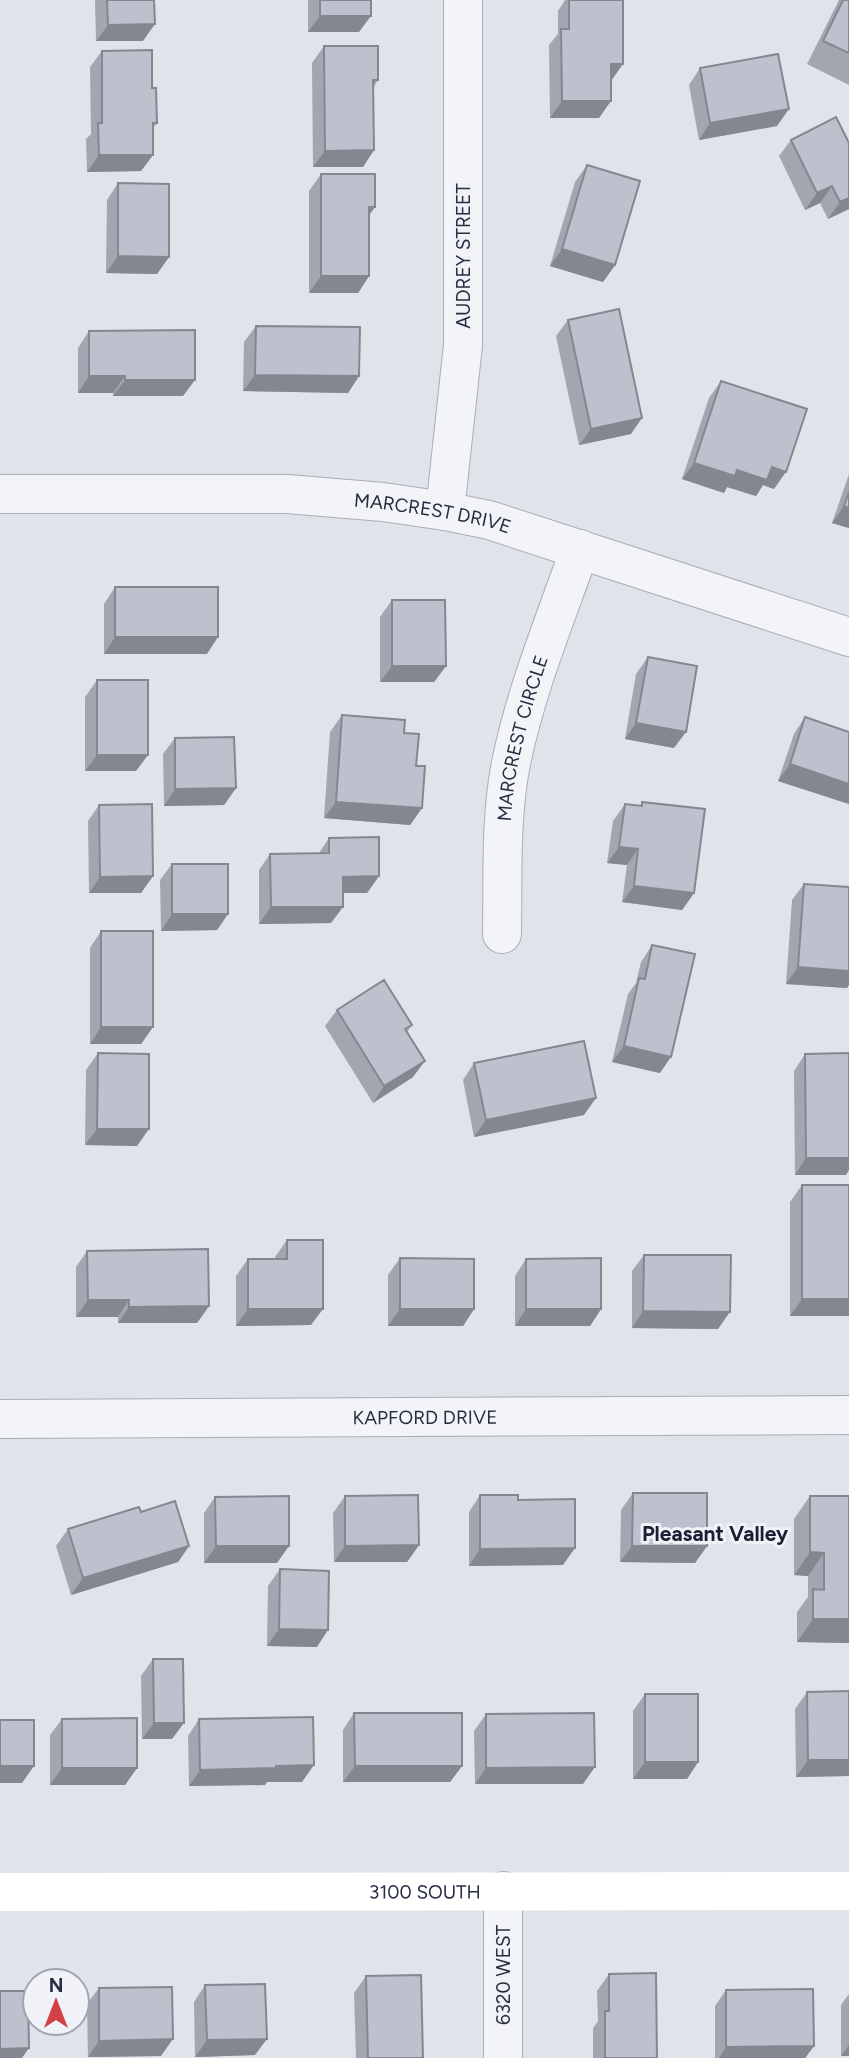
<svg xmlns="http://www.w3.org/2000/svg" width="849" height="2058" font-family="Figtree,sans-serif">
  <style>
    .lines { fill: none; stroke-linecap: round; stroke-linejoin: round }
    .street-casing { stroke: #aaadb8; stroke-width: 40 }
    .street { stroke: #f3f4f8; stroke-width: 38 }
    .secondary { stroke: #fff; stroke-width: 38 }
    .wall { fill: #a3a6b0 }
    .shaded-wall { fill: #858790 }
    .building { fill: #bec1cd; stroke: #858790; stroke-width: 2 }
    .labels { text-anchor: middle; stroke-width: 6; stroke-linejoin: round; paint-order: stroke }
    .street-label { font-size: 19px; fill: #282e42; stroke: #f0f2f7 }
    .neighbourhood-label { font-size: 21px; font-weight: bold; fill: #1b1f33; stroke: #f0f2f7 }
  </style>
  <rect width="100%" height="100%" fill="#e1e3ea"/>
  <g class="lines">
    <defs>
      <g id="street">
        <path id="s1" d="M0 494H287L383 502 445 511 489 520 849 637"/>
        <path d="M445 511 463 345V0"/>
        <path id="s2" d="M502 934C503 878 500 819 511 763 526 690 555 620 580 549"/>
        <path id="s3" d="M0 1419 849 1415"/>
        <path d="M503 1891V2058"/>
      </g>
    </defs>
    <use href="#street" class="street-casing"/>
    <use href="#street" class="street"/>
    <path class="secondary" id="s4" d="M0 1892 849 1891"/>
  </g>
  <path class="wall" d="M95 0H154L143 41H96Z
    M308 0H371L359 32H308Z
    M565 0H623L599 118H550L549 45 558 34V11Z
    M839 0H849V85L807 64Z
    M324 46 378 80 374 87V150L363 167H313L312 63Z
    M102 51 152 88 157 123 153 128V155L141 171 87 172 86 139 91 134 90 67Z
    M700 68 777 126 699 140 689 85Z
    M836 117 849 209 828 219 820 203 805 210 779 156 791 140Z
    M587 165 615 265 603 282 550 266 575 182Z
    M321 174 375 207 369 215V276L358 293H309V191Z
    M118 183 169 257 157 274 106 273 107 200Z
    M568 320 631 434 579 445 556 336Z
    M256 326 359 376 348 393 243 391 244 342Z
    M89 331 183 396H113V393H78V348Z
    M721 381 774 489 763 485 756 496 727 487 724 493 682 479 709 398Z
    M849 474V528L832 523Z
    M115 587 207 654H104V604Z
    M392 600 446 666 434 682H380V617Z
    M648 657 674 748 625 739 636 674Z
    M97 680 136 771H85V697Z
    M342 715 404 733 416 766 422 808 410 825 324 818 330 732Z
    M805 717 849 732V804L778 781 794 734Z
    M175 738 236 788 224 805 164 806 163 754Z
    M642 802 694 893 682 910 622 902 627 865 607 863 613 821 625 804 640 806Z
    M99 805 153 876 141 893H89L88 821Z
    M329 838 379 876 367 893H343L331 923 259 924V870L270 854 319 853Z
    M172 864 228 914 217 930 161 931 160 880Z
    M804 884 847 988 786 984 792 900Z
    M101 931 153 1027 141 1044H90V948Z
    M652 945 660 1073 612 1062 628 994 636 983 641 962Z
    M337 1010 412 1025 407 1032 413 1077 373 1103 325 1026Z
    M98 1053 137 1146 85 1145 86 1070Z
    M805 1054 846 1175H795L794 1071Z
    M474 1063 584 1115 474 1137 463 1080Z
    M802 1185 849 1316H790V1202Z
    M287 1240 311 1325 236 1326V1276L248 1259H275V1257Z
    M87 1251 209 1306 197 1323H118V1317H76V1267Z
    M644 1255 718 1329 632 1328V1271Z
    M400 1258 474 1309 463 1326H388V1275Z
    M526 1259 601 1309 590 1326H515V1276Z
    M633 1493 707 1546 695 1563 620 1562 621 1510Z
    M480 1495 518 1500 563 1565 469 1566V1512Z
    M345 1496 419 1545 407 1562H334L333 1513Z
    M810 1496 849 1643 797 1642V1612L808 1597V1576L794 1575V1519Z
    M215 1497 277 1563H204V1513Z
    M141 1512 189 1546 178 1562 71 1595 56 1546 68 1529Z
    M280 1569 317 1647 267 1646 268 1586Z
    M153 1659 172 1739H142L141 1676Z
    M849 1691V1776L796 1777 795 1709 807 1692Z
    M645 1694 698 1762 687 1779H633V1711Z
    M354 1713 462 1766 450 1782H343V1730Z
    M486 1714 583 1784H475L474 1731Z
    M62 1719 137 1768 125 1785H50V1735Z
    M199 1719 302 1782H267L265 1785 189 1786 188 1736Z
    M609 1974 657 2058H593V2028L598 2021 597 1991Z
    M366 1976 423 2058H356L354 1993Z
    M205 1985 255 2055 195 2057 194 2002Z
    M99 1988 161 2056 88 2057 87 2004Z
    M726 1990 814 2046 805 2058H715V2006Z
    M849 1994V2056H841V2005Z"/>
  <path class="shaded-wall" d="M320 16H371L359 32H308Z
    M155 24 143 41H96L108 25Z
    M611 64H623L611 81Z
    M562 101H611L599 118H550Z
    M789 109 777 126 699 140 710 123Z
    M374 150 363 167H313L325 151Z
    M99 155H153L141 171 87 172Z
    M832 186 820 203 805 210 817 193Z
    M849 198V209L828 219 840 202Z
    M369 207H375L363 223Z
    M562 249 615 265 603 282 550 266Z
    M118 256 169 257 157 274 106 273Z
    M321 276H369L358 293H309Z
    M255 375 359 376 348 393 243 391Z
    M89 376H125L113 393H78Z
    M125 380H195L183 396H113Z
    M642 418 631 434 579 445 591 429Z
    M694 463 737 470 772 467 786 472 774 489 763 485 756 496 727 487 724 493 682 479Z
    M844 506 849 508V528L832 523Z
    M115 637H218L207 654H104Z
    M392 666H446L434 682H380Z
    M636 723 686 732 674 748 625 739Z
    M97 755H148L136 771H85Z
    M790 764 849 784V804L778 781Z
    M236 788 224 805 164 806 175 789Z
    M336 802 422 808 410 825 324 818Z
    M619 847 638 849 627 865 607 863Z
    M153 876 141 893H89L100 877Z
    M379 876 367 893H331L343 877Z
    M634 886 694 893 682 910 622 902Z
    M271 907H343L331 923 259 924Z
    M172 914H228L217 930 161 931Z
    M798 967 849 971V985L847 988 786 984Z
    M101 1027H153L141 1044H90Z
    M624 1046 671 1057 660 1073 612 1062Z
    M425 1061 413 1077 373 1103 384 1086Z
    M596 1098 584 1115 474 1137 486 1120Z
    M97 1129H149L137 1146 85 1145Z
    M806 1158H849V1170L846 1175H795Z
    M802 1299H849V1316H790Z
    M88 1300H129L118 1317H76Z
    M209 1306 197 1323H118L129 1307Z
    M248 1309H323L311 1325 236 1326Z
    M400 1309H474L463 1326H388Z
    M526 1309H601L590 1326H515Z
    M643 1311 730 1312 718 1329 632 1328Z
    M419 1545 407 1562H334L345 1546Z
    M189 1546 178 1562 71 1595 83 1578Z
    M216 1546H289L277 1563H204Z
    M632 1546H707L695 1563 620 1562Z
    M575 1548 563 1565 469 1566 480 1549Z
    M810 1552 824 1553 808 1576 794 1575Z
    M813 1619H849V1643L797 1642Z
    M279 1629 328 1630 317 1647 267 1646Z
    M154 1723H184L172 1739H142Z
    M808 1760H849V1776L796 1777Z
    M645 1762H698L687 1779H633Z
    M314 1765 302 1782H267L265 1785 189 1786 200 1770 276 1766Z
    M0 1766H34L22 1783H0Z
    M355 1766H462L450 1782H343Z
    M595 1767 583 1784H475L486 1768Z
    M62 1768H137L125 1785H50Z
    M173 2039 161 2056 88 2057 99 2041Z
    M267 2039 255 2055 195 2057 207 2040Z
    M849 2045V2056H841Z
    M814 2046 805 2058H719L726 2047Z
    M29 2048 22 2058H0V2049Z"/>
  <path class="building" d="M107 0H154L155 24 108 25Z
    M320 0H371V16H320Z
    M569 0H623V64H611V101H562L561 29H569Z
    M843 0H849V53L823 41Z
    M324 46H378V80H373L374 150 325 151Z
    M152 50V88H156L157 123H153V155H99L98 123H102V51Z
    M778 54 789 109 710 123 700 68Z
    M836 117 849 143V198L840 202 832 186 817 193 791 140Z
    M587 165 640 181 615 265 562 249Z
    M321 174H375V207H369V276H321Z
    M118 183 169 184V257L118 256Z
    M619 309 642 418 591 429 568 320Z
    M256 326 360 327 359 376 255 375Z
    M195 330V380H125V376H89V331Z
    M721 381 807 409 786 472 772 467 767 480 737 470 735 476 694 463Z
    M849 492V508L844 506Z
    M115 587H218V637H115Z
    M392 600H445L446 666H392Z
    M648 657 697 666 686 732 636 723Z
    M97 680H148V755H97Z
    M342 715 405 720 404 733 419 734 416 766H425L422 808 336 802Z
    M805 717 849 732V784L790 764Z
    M234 737 236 788 175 789V738Z
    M642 802 705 809 694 893 634 886 638 849 619 847 625 804 642 806Z
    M152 804 153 876 100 877 99 805Z
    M379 837V876L343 877V907H271L270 854 329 853V838Z
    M172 864H228V914H172Z
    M804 884 849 887V971L798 967Z
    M101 931H153V1027H101Z
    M652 945 695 954 671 1057 624 1046 639 978 645 979Z
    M384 980 412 1025 405 1029 425 1061 384 1086 337 1010Z
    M584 1041 596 1098 486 1120 474 1063Z
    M98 1053 149 1054V1129H97Z
    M849 1053V1158H806L805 1054Z
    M802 1185H849V1299H802Z
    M287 1240H323V1309H248V1259H287Z
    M208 1249 209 1306 129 1307V1300H88L87 1251Z
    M644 1255H731L730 1312 643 1311Z
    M400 1258 474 1259V1309H400Z
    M601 1258V1309H526V1259Z
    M633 1493H707V1546H632Z
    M418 1495 419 1545 345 1546V1496Z
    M480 1495H518V1500L575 1499V1548L480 1549Z
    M289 1496V1546H216L215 1497Z
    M810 1496H849V1619H813V1589L824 1590V1553L810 1552Z
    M175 1501 189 1546 83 1578 68 1529 139 1507 141 1512Z
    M280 1569 329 1571 328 1630 279 1629Z
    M153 1659H183L184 1723H154Z
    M849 1691V1760H808L807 1692Z
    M645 1694H698V1762H645Z
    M354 1713H462V1766H355Z
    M594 1713 595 1767 486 1768V1714Z
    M313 1717 314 1765 276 1766V1768L200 1770 199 1719Z
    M137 1718V1768H62V1719Z
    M0 1720H34V1766H0Z
    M656 1973 657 2058H605V2011H609V1974Z
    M421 1975 423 2058H368L366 1976Z
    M265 1984 267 2039 207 2040 205 1985Z
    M172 1987 173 2039 99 2041V1988Z
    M813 1989 814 2046 726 2047V1990Z
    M0 1991H28L29 2048 0 2049Z"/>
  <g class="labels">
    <g class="street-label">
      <text transform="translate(463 256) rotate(-90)" y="7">AUDREY STREET</text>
      <text dy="7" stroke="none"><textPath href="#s1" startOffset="434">MARCREST DRIVE</textPath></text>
      <text dy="7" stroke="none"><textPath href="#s2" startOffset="198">MARCREST CIRCLE</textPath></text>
      <text dy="7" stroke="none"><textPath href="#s3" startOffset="425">KAPFORD DRIVE</textPath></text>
      <text dy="7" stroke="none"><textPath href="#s4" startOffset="425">3100 SOUTH</textPath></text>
      <text transform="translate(503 1975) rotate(-90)" y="7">6320 WEST</text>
    </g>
    <g class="neighbourhood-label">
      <text x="715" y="1541">Pleasant Valley</text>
    </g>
  </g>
  <g transform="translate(56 2002)"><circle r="33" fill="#f0f2f7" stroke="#a0a4af" stroke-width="2"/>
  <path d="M0-5L12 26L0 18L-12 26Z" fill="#d24244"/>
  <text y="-10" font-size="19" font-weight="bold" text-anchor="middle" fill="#282e42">N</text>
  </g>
</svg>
